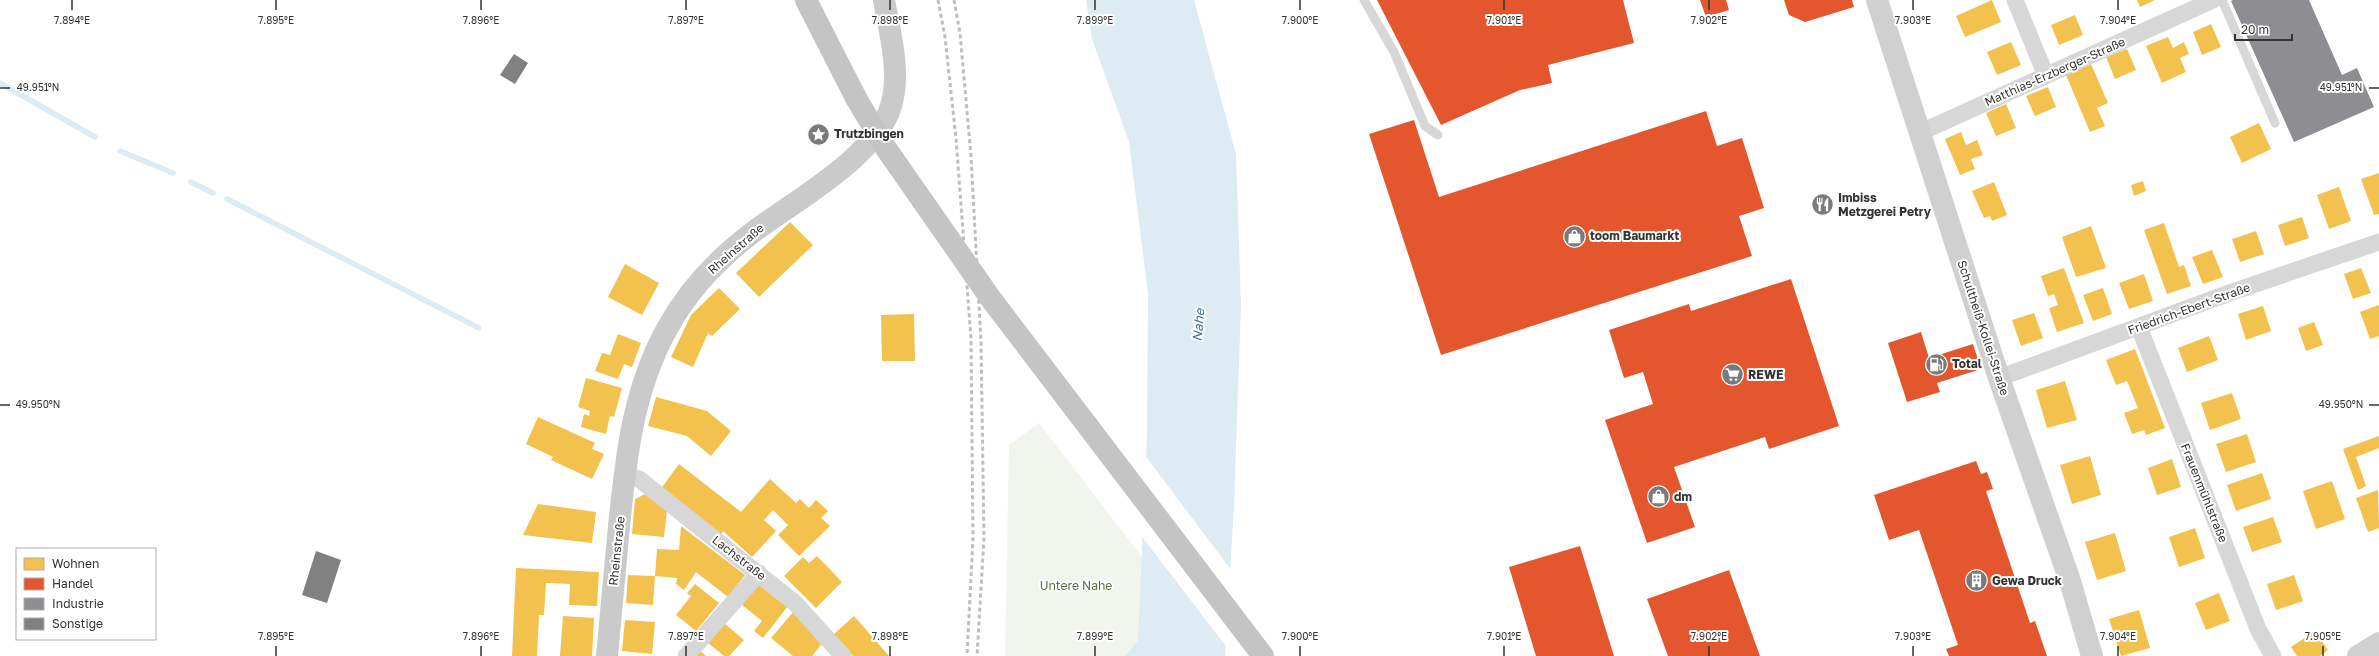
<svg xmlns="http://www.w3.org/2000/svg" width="2379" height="656" font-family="'Golos Text',sans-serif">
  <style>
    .green { fill: #f1f5ed }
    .water { fill: #ddebf3 }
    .pier { fill: #fff }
    .homes { fill: #f2c14e }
    .shops { fill: #e4572e }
    .industry { fill: #8d8d92 }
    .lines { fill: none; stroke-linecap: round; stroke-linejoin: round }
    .stream { stroke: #ddebf3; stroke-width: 5.5 }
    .building { fill: #818181 }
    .lane { stroke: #d7d7d7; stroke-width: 9 }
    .street { stroke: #d7d7d7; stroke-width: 17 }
    .secondary { stroke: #d0d0d0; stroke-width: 22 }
    .primary { stroke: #cacaca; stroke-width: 22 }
    .highway { stroke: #c4c4c4; stroke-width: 22 }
    .rail { stroke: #bebebe; stroke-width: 3; stroke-dasharray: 4 3; stroke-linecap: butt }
    .highway-bridge { stroke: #c4c4c4; stroke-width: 22 }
    .ticks { fill: none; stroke: #333; stroke-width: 1.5 }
    .labels { text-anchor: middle; stroke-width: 4; stroke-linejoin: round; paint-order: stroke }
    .street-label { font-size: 12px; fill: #333; stroke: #fff }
    .poi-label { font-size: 12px; font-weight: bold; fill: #333; stroke: #fff; text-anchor: start }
    .park-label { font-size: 12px; fill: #56703f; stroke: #fff }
    .water-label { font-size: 13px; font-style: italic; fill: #3f7597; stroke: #fff }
    .ticks-label { font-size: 10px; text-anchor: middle; fill: #333; stroke: #fff; stroke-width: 4; stroke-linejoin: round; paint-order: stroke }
  </style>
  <rect width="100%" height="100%" fill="#fff"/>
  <path class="green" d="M1039 423 1218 656H1005L1009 445Z"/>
  <path class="water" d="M1086 0H1194L1236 154 1241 305 1234 505 1225 656H1125L1138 641 1147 432 1148 293 1129 142 1092 39Z"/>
  <path class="pier" d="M1144 454 1232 571 1228 649 1140 534Z"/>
  <path class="homes" d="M1992 0 2001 22 1965 37 1956 16Z
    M2137 0H2155L2140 7Z
    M2075 15 2083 35 2059 45 2051 25Z
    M2211 24 2221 47 2202 55 2193 32Z
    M2168 37 2173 48 2184 42 2189 54 2180 58 2186 72 2162 83 2146 46Z
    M2011 42 2021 65 1997 75 1987 52Z
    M2127 49 2136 70 2115 79 2106 57Z
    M2091 64 2108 103 2097 108 2105 126 2090 132 2066 75Z
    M2048 87 2056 107 2035 116 2026 96Z
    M2006 104 2016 128 1996 136 1986 113Z
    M2259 123 2271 149 2242 163 2230 137Z
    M1961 132 1966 145 1977 140 1983 155 1971 159 1975 169 1960 175 1945 139Z
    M2379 173V214L2374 215 2361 179Z
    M2143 181 2146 191 2134 196 2131 185Z
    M1994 182 2007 215 1992 221 1990 216 1984 218 1972 191Z
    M2339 187 2351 221 2329 229 2317 195Z
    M2302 217 2309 238 2285 246 2278 225Z
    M790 222 813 245 759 297 736 273Z
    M2164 223 2179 267 2184 265 2191 286 2167 294 2144 230Z
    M2091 226 2106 268 2076 277 2062 237Z
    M2256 231 2264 254 2240 262 2232 239Z
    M2212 250 2223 277 2203 284 2192 257Z
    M625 264 659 283 642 315 608 297Z
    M2064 268 2084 323 2057 332 2049 308 2058 305 2054 294 2048 296 2041 276Z
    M2361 268 2371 293 2353 299 2344 274Z
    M2144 274 2153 301 2129 309 2119 283Z
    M719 288 740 309 712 336 708 333 693 367 671 357 691 315Z
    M2103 288 2112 314 2093 321 2083 295Z
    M2379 305V336L2370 339 2360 312Z
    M2263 306 2271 331 2246 340 2238 314Z
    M2034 313 2043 338 2021 346 2012 320Z
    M914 314 915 361H882L881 315Z
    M2314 322 2323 345 2306 351 2298 328Z
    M618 334 641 343 632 367 624 364 618 379 595 371 602 353 610 355Z
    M2209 336 2218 360 2187 372 2178 348Z
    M2135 349 2165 428 2146 435 2144 430 2132 434 2124 413 2138 408 2127 381 2116 385 2106 360Z
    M586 378 622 388 614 417 610 416 606 434 581 427 584 414 589 416 590 411 578 407Z
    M2065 381 2077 420 2047 428 2036 390Z
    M2232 393 2241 419 2210 430 2201 403Z
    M656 397 707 411 731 431 711 456 687 436 648 426Z
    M538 417 595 443 592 449 604 454 592 479 551 460 553 457 526 444Z
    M2247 434 2256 462 2226 472 2216 444Z
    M2379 436V448L2356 457 2366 486 2358 490 2343 449Z
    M2090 456 2101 495 2072 504 2060 465Z
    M2172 459 2181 487 2157 495 2148 468Z
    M679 464 741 512 770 479 796 503 800 499 809 508 816 500 828 511 821 518 830 526 799 556 778 535 788 525 773 510 764 520 776 531 752 557 723 531 720 536 660 490Z
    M2262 473 2271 499 2236 511 2227 485Z
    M2332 481 2345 519 2316 529 2303 491Z
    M2378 490 2379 528 2368 532 2356 498Z
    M645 494 667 510 664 537 632 534 635 499Z
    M538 504 596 512 592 543 523 535Z
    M2273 517 2282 542 2252 552 2243 527Z
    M681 526 745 575 728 597 696 572 684 590 676 584 677 578 655 576 653 605 626 603 628 575 655 576 657 549 679 550Z
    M2195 528 2205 558 2179 567 2169 537Z
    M2115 533 2126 571 2097 580 2085 542Z
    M817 556 842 582 816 608 784 576 803 557 809 563Z
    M516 568 599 572 597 606 569 605 570 584 546 583 544 615H539L537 656H512Z
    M2294 575 2303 601 2276 610 2267 584Z
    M759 583 788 606 763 638 754 631 762 621 742 605Z
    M695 584 719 603 696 631 676 615 691 596 687 593Z
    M2219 593 2230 621 2206 630 2195 603Z
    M2139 610 2150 648 2121 656 2109 619Z
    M794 611 824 641 812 656H793L771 638Z
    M563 616 594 618 592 656H560Z
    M854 616 889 656H853L833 635Z
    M625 620 655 622 652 654 622 651Z
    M724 623 744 640 729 656H724L707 642Z
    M2315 631 2328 650 2320 656H2297L2291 647Z
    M699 650 706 656H695Z"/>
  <path class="shops" d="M1377 0H1623L1634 43 1548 65 1552 83 1520 90 1441 125Z
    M1700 0H1726L1729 10 1706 17Z
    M1784 0H1852L1854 7 1805 22 1789 15Z
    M1706 111 1717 146 1742 138 1764 208 1739 216 1752 256 1441 355 1369 134 1414 120 1439 197Z
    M1791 279 1839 426 1769 449 1765 437 1674 467 1695 527 1647 543 1605 420 1653 404 1643 372 1624 378 1609 330 1689 304 1691 311Z
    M1921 332 1929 358 1973 344 1981 369 1937 383 1940 392 1907 402 1888 343Z
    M1976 461 1981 474 1987 472 1993 489 1986 491 2030 623 2035 621 2047 656H1949L1946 649 1958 645 1919 530 1889 540 1874 495Z
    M1580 546 1614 656H1536L1509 567Z
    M1729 570 1760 656H1668L1647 599Z"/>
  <path class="industry" d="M2233 0H2309L2342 75 2357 68 2374 107 2294 142 2231 1Z"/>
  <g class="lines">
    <path class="stream" d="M0 83 95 137
      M120 151 173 173
      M191 182 213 193
      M227 199 479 328"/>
  </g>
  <path class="building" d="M514 54 528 63 515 84 500 75Z
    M316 551 341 560 327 603 302 595Z"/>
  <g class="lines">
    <path class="lane" d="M1364 0 1394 52 1425 126 1438 135
      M2222 0 2275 123"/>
    <path class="street" d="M2015 0 2046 76
      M1919 133 2213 0
      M2139 327 2258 629 2273 656
      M1999 378 2232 292 2379 242
      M625 474 639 479 795 603 843 656
      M686 656 759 573"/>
    <path class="secondary" d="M1877 0 1999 378 2070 581 2092 656
      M2358 656 2379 643"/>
    <path class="primary" d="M607 656C611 613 615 570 619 526 626 457 633 389 668 327 688 291 719 258 752 233 794 201 875 158 891 106 901 72 890 34 884 0"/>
    <path class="highway" d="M806 0 856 98"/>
    <path class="rail" d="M938 0 945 37 956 138 971 339 973 538 967 656
      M954 0 960 33 971 156 981 342 984 538 977 656"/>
    <path class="highway-bridge" d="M856 98 885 147 991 299 1263 656"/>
  </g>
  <path class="ticks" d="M72 0V10M276 0V10M481 0V10M686 0V10M890 0V10M1095 0V10M1300 0V10M1504 0V10M1709 0V10M1913 0V10M2118 0V10M0 88H10M2369 88H2379M0 405H10M2369 405H2379M276 646V656M481 646V656M686 646V656M890 646V656M1095 646V656M1300 646V656M1504 646V656M1709 646V656M1913 646V656M2118 646V656M2323 646V656"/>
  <defs>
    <symbol id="sight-disc" viewBox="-11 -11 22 22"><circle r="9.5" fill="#7a7a7a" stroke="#fff"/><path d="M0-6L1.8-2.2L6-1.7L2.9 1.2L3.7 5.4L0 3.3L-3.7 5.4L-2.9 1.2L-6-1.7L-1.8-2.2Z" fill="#fff"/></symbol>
    <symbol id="restaurant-disc" viewBox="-11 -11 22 22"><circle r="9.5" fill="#7a7a7a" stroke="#fff"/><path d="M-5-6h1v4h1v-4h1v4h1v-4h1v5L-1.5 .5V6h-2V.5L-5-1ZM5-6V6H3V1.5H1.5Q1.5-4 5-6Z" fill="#fff"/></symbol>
    <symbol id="shop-disc" viewBox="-11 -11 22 22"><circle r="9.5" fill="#7a7a7a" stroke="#fff"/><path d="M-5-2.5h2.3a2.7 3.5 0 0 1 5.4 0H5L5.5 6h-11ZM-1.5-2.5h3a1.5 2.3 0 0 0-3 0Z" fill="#fff"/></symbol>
    <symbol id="fuel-disc" viewBox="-11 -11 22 22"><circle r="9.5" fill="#7a7a7a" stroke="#fff"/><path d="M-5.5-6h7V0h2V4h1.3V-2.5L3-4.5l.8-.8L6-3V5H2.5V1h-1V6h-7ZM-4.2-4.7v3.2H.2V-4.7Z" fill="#fff"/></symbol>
    <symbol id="supermarket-disc" viewBox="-11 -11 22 22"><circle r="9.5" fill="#7a7a7a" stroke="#fff"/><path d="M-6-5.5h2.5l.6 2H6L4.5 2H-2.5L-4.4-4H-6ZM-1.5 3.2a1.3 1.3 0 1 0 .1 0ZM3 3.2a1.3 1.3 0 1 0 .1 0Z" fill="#fff"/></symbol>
    <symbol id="building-disc" viewBox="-11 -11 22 22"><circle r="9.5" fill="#7a7a7a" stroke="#fff"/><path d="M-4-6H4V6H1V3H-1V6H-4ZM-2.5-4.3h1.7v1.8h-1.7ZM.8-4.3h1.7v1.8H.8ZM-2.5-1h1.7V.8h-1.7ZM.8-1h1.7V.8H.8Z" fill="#fff"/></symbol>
  </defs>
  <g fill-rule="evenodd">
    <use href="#sight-disc" x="806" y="122" width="25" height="25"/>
    <use href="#restaurant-disc" x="1810" y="192" width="25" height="25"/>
    <use href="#shop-disc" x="1562" y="224" width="25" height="25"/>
    <use href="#fuel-disc" x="1924" y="352" width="25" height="25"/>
    <use href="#supermarket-disc" x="1720" y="362" width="25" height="25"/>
    <use href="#shop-disc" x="1646" y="484" width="25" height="25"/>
    <use href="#building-disc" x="1964" y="568" width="25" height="25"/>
  </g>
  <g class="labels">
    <g class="street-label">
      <text transform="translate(2055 72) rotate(-24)" y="4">Matthias-Erzberger-Straße</text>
      <text transform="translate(736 249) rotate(-41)" y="4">Rheinstraße</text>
      <text transform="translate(2189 309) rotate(-20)" y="4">Friedrich-Ebert-Straße</text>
      <text transform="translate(1983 328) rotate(72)" y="4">Schultheiß-Kollei-Straße</text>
      <text transform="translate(2204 493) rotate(68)" y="4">Frauenmühlstraße</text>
      <text transform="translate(617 551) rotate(-84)" y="4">Rheinstraße</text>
      <text transform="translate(739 558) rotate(38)" y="4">Lachstraße</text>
    </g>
    <g class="poi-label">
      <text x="834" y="138">Trutzbingen</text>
      <text x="1838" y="202">Imbiss<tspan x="1838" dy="14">Metzgerei Petry</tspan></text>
      <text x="1590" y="240">toom Baumarkt</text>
      <text x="1952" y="368">Total</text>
      <text x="1748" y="379">REWE</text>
      <text x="1674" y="501">dm</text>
      <text x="1992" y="585">Gewa Druck</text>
    </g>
    <g class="park-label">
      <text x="1076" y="590">Untere Nahe</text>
    </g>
    <g class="water-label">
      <text transform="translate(1198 325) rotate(-85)" y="5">Nahe</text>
    </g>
  </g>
  <g class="ticks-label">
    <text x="72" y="24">7.894°E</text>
    <text x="276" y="24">7.895°E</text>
    <text x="481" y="24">7.896°E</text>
    <text x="686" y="24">7.897°E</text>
    <text x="890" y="24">7.898°E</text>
    <text x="1095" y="24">7.899°E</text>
    <text x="1300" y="24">7.900°E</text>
    <text x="1504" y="24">7.901°E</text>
    <text x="1709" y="24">7.902°E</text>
    <text x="1913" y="24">7.903°E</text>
    <text x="2118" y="24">7.904°E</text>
    <text x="38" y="91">49.951°N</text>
    <text x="2341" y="91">49.951°N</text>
    <text x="38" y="408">49.950°N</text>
    <text x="2341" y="408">49.950°N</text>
    <text x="276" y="640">7.895°E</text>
    <text x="481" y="640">7.896°E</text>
    <text x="686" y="640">7.897°E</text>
    <text x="890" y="640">7.898°E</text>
    <text x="1095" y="640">7.899°E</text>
    <text x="1300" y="640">7.900°E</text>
    <text x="1504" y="640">7.901°E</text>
    <text x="1709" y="640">7.902°E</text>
    <text x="1913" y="640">7.903°E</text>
    <text x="2118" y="640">7.904°E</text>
    <text x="2323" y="640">7.905°E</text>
  </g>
  <rect x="16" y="548" width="140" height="92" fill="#ffffff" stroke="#adadad"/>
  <rect x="24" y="558" width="20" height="12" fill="#f2c14e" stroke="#adadad"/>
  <text x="52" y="568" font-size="12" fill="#333333">Wohnen</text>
  <rect x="24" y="578" width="20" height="12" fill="#e4572e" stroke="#adadad"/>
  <text x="52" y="588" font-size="12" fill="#333333">Handel</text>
  <rect x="24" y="598" width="20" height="12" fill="#8d8d92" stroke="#adadad"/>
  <text x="52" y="608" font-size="12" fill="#333333">Industrie</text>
  <rect x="24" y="618" width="20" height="12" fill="#818181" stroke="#adadad"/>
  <text x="52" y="628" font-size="12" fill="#333333">Sonstige</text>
  <path d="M2235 34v6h57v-6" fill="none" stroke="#333333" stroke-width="2"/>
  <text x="2241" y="34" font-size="12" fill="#333333" stroke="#ffffff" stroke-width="3" paint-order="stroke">20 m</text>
</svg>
